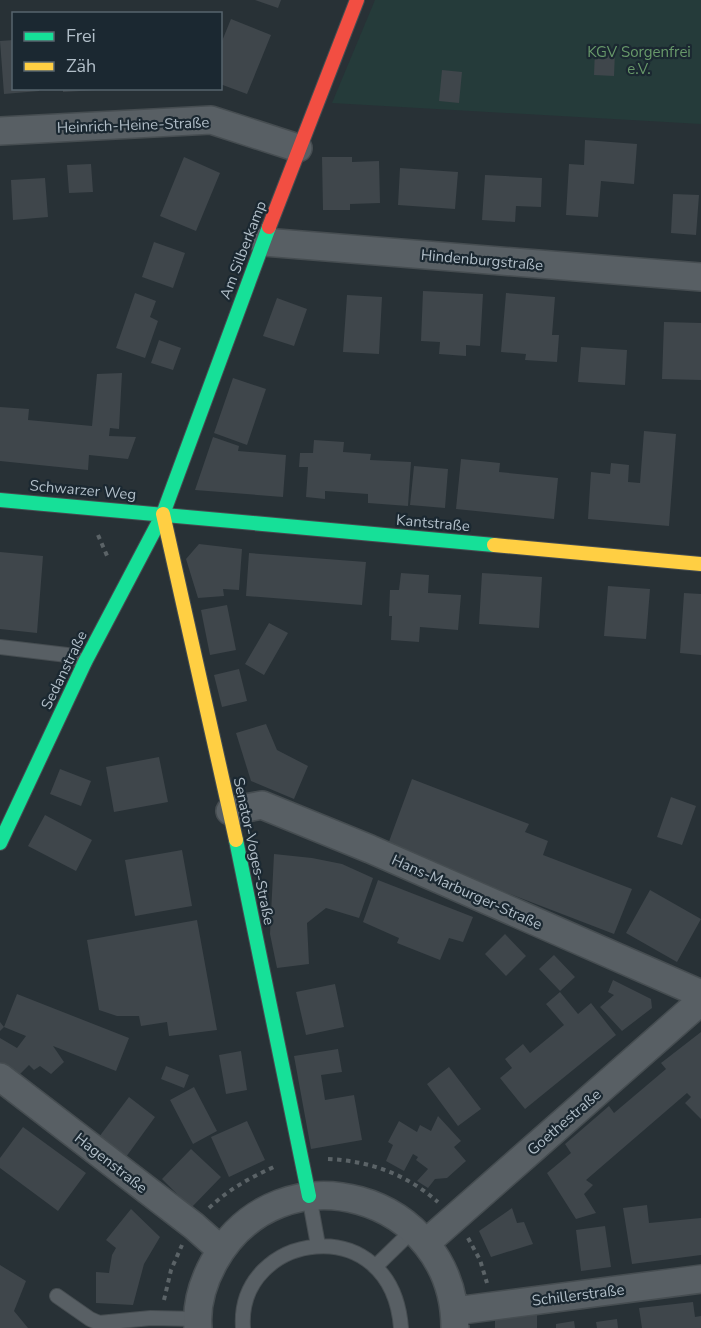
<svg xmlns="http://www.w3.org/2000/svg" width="701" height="1328" font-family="'Nunito Sans',sans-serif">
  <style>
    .green { fill: #253b3a }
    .building { fill: #3f464b }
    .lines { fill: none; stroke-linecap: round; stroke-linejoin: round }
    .lane-casing { stroke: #464d51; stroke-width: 16 }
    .street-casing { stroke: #464d51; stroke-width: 30 }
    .fast-casing { stroke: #464d51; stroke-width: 16 }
    .slow-casing { stroke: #464d51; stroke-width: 16 }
    .jam-casing { stroke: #464d51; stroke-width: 16 }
    .path { stroke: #5b6367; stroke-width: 4; stroke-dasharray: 4.5 4.5; stroke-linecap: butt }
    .lane { stroke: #585f64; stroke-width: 14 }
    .street { stroke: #585f64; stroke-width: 27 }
    .fast { stroke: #16e098; stroke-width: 14 }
    .slow { stroke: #ffcf43; stroke-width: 14 }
    .jam { stroke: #f24e42; stroke-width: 14 }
    .labels { text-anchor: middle; stroke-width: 4.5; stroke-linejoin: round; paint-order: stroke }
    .park-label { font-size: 15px; fill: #68996a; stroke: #1b2831 }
    .street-label { font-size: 15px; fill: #b1bec8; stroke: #1b2831 }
  </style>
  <rect width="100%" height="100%" fill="#283136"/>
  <path class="green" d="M375 0H701V124L332 103Z"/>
  <path class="building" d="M255 0H281L278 8Z
    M231 19 271 35 247 94 220 84V46Z
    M14 40V88H39V91L4 94 0 41Z
    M595 50 615 51 614 76 594 75Z
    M442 70 462 72 459 103 439 101Z
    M63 88H97V90L63 92Z
    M585 140 637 144 634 184 601 181 598 217 566 215 569 164 584 165Z
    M184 157 220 173 196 231 160 216Z
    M322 157H352V162L379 161 380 203 350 204V210H323Z
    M91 164 93 192 69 193 67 165Z
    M400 168 458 172 455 209 398 205Z
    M485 175 542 178 541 207 516 206 515 222 482 220Z
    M45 178 48 217 13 220 11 180Z
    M673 194 699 195 696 235 671 233Z
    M154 242 185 253 173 288 142 277Z
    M423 291 483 294 480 346 466 345V356L439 354 440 342 421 341Z
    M135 293 156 301 150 317 158 321 145 358 116 348Z
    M506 293 555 297 552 335H559L557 362 525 360 526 354 501 352Z
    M347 295 382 297 379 354 343 352Z
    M277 298 307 309 294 346 263 336Z
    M664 322 701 323V380L662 379Z
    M159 340 181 348 173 370 151 363Z
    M581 347 627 350 625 385 578 382Z
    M122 373 119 429 110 428 109 436 136 437 128 459 89 455 88 470 0 461V407L29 409 28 420 92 426 97 374Z
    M233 378 266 389 247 445 214 433Z
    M644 431 676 434 669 526 588 519 591 472 610 474 611 463 629 465 628 482 640 483Z
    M213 437 239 446 238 451 286 455 283 497 195 490Z
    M314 440 344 442 343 452 371 454 370 460 411 462 408 506 368 503V494L325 491V499L306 497 308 467H299L300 453H313Z
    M461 459 500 463 499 472 558 478 554 519 456 509Z
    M414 466 448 469 445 508 410 505Z
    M199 544 242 549 239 590 223 589 224 596 198 598 186 559Z
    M0 552 43 556 37 633 0 629Z
    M249 553 366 562 362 605 246 596Z
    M401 573 429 575 428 593 461 595 458 630 420 627 419 642 391 640 392 616H389L390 590H399Z
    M482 573 542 577 539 628 479 624Z
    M608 586 650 589 646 639 604 636Z
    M684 593 701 594V655L680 653Z
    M227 605 236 650 210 655 201 610Z
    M269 623 288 633 264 675 245 664Z
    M239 669 247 701 222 707 214 675Z
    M266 724 277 750 308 766 294 799 251 781 236 733Z
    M159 757 168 802 114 812 106 767Z
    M60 769 91 781 81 806 50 794Z
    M412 779 529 824 525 832 548 841 543 855 632 889 614 934 387 847Z
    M671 797 696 806 682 845 657 837Z
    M45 815 92 840 76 871 28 846Z
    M182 850 192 906 135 916 125 860Z
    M274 854 312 858 342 864 373 878 359 918 326 908 307 923 309 964 277 968 270 934Z
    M378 880 473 917 463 942 449 938 440 960 397 943 399 938 363 922Z
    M650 890 701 919 677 962 626 933Z
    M197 920 217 1030 169 1036 167 1022 141 1026 139 1016H117L99 1010 87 940Z
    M505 934 526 956 506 976 485 954Z
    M554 955 575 977 560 991 539 969Z
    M613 980 651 999 652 1008 622 1031 600 1007 614 995 608 992Z
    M335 984 344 1027 306 1035 296 992Z
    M560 992 578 1014 591 1003 616 1035 525 1109 500 1078 512 1068 505 1059 523 1044 530 1053 564 1025 546 1004Z
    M17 994 129 1038 116 1071 53 1046 64 1062 51 1074 40 1066 34 1070 29 1065 19 1075 0 1062V1038L17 1048 26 1036 4 1027 0 1031V1022L4 1027Z
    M701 1032V1119L685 1103 691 1097 687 1093 586 1180 593 1185 584 1194 596 1213 576 1219 547 1173 571 1153 565 1144 609 1106 614 1113 666 1069 661 1063Z
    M338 1049 342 1072 321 1075 325 1100 354 1095 362 1140 311 1149 294 1056Z
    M241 1051 247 1090 226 1094 219 1055Z
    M166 1066 189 1075 184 1088 161 1079Z
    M449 1067 481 1109 458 1126 427 1084Z
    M194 1087 217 1131 193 1144 170 1100Z
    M129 1097 155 1117 126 1157 99 1137Z
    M438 1116 461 1141 454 1147 466 1161 447 1178 435 1179 428 1188 417 1181 428 1169 416 1160 418 1157 413 1154 404 1171 386 1161 393 1145 388 1142 399 1121 417 1132 420 1125 431 1131Z
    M247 1121 265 1160 229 1177 211 1137Z
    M23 1127 86 1173 58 1211 0 1168V1158Z
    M191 1149 221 1177 191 1208 162 1179Z
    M647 1205 649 1223 701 1218V1255L632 1264 623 1208Z
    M512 1208 517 1223 524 1222 533 1244 491 1257 479 1231Z
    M131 1209 160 1237 144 1264 133 1305 96 1303V1272L109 1273 112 1255 116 1248 106 1240Z
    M605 1226 611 1267 581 1271 576 1230Z
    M0 1265 26 1281 14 1311 28 1328H0Z
    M693 1302 695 1317 701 1316V1328H642L639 1308Z
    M537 1315V1328H495V1320Z
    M617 1319 618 1328H597L596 1322Z
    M574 1321 575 1328H556V1324Z"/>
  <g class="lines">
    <defs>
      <path id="lane" d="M0 647 67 655 85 662
        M309 1196 318 1245
        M376 1266 414 1229
        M57 1296 90 1319 99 1323 151 1318 197 1319
        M243 1328C236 1232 392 1207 401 1328"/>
      <path id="street" d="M0 131 211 120 298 148
        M264 242 701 277
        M230 811 262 805 370 849 701 994
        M0 1077 194 1226 221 1250
        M426 1243 701 1001
        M455 1311 701 1279
        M198 1328C196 1305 203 1282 214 1262 280 1144 455 1194 455 1328"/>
      <path id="fast" d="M0 500 494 545
        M236 840 309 1196
        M0 843 85 662 163 514 269 227"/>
      <path id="slow" d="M163 514 236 840
        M494 545 701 564"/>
      <path id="jam" d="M269 227 357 0"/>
    </defs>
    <use href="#lane" class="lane-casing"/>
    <use href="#street" class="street-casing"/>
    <use href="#fast" class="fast-casing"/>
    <use href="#slow" class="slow-casing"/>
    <use href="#jam" class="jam-casing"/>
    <path class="path" d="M98 535 108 558
      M328 1159C370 1161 406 1174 438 1202
      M209 1208C229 1189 251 1177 276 1166
      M468 1238 480 1260 487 1283
      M164 1300 171 1270 182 1245"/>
    <use href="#lane" class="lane"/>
    <use href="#street" class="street"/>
    <use href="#fast" class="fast"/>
    <use href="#slow" class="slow"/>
    <use href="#jam" class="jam"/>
  </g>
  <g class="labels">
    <g class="park-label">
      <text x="639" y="57">KGV Sorgenfrei<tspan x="639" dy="17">e.V.</tspan></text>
    </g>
    <g class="street-label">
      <text transform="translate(133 125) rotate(-2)" y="5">Heinrich-Heine-Straße</text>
      <text transform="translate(243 250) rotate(-69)" y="5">Am Silberkamp</text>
      <text transform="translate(482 260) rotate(5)" y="5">Hindenburgstraße</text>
      <text transform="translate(83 490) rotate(5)" y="5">Schwarzer Weg</text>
      <text transform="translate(433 523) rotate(5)" y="5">Kantstraße</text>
      <text transform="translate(64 670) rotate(-64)" y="5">Sedanstraße</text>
      <text transform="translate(254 851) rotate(78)" y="5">Senator-Voges-Straße</text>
      <text transform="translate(467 892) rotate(24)" y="5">Hans-Marburger-Straße</text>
      <text transform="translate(564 1122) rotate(-41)" y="5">Goethestraße</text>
      <text transform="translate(111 1163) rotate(38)" y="5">Hagenstraße</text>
      <text transform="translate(578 1295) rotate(-7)" y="5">Schillerstraße</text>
    </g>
  </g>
  <rect x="12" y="12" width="210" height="78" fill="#1b2831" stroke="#57646d" stroke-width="1.5"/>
  <rect x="24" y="32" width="30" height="9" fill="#16e098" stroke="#57646d" stroke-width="1.5"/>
  <text x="66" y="42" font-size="18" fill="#b1bec8">Frei</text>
  <rect x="24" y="62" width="30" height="9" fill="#ffcf43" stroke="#57646d" stroke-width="1.5"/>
  <text x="66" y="72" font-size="18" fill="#b1bec8">Zäh</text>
</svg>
